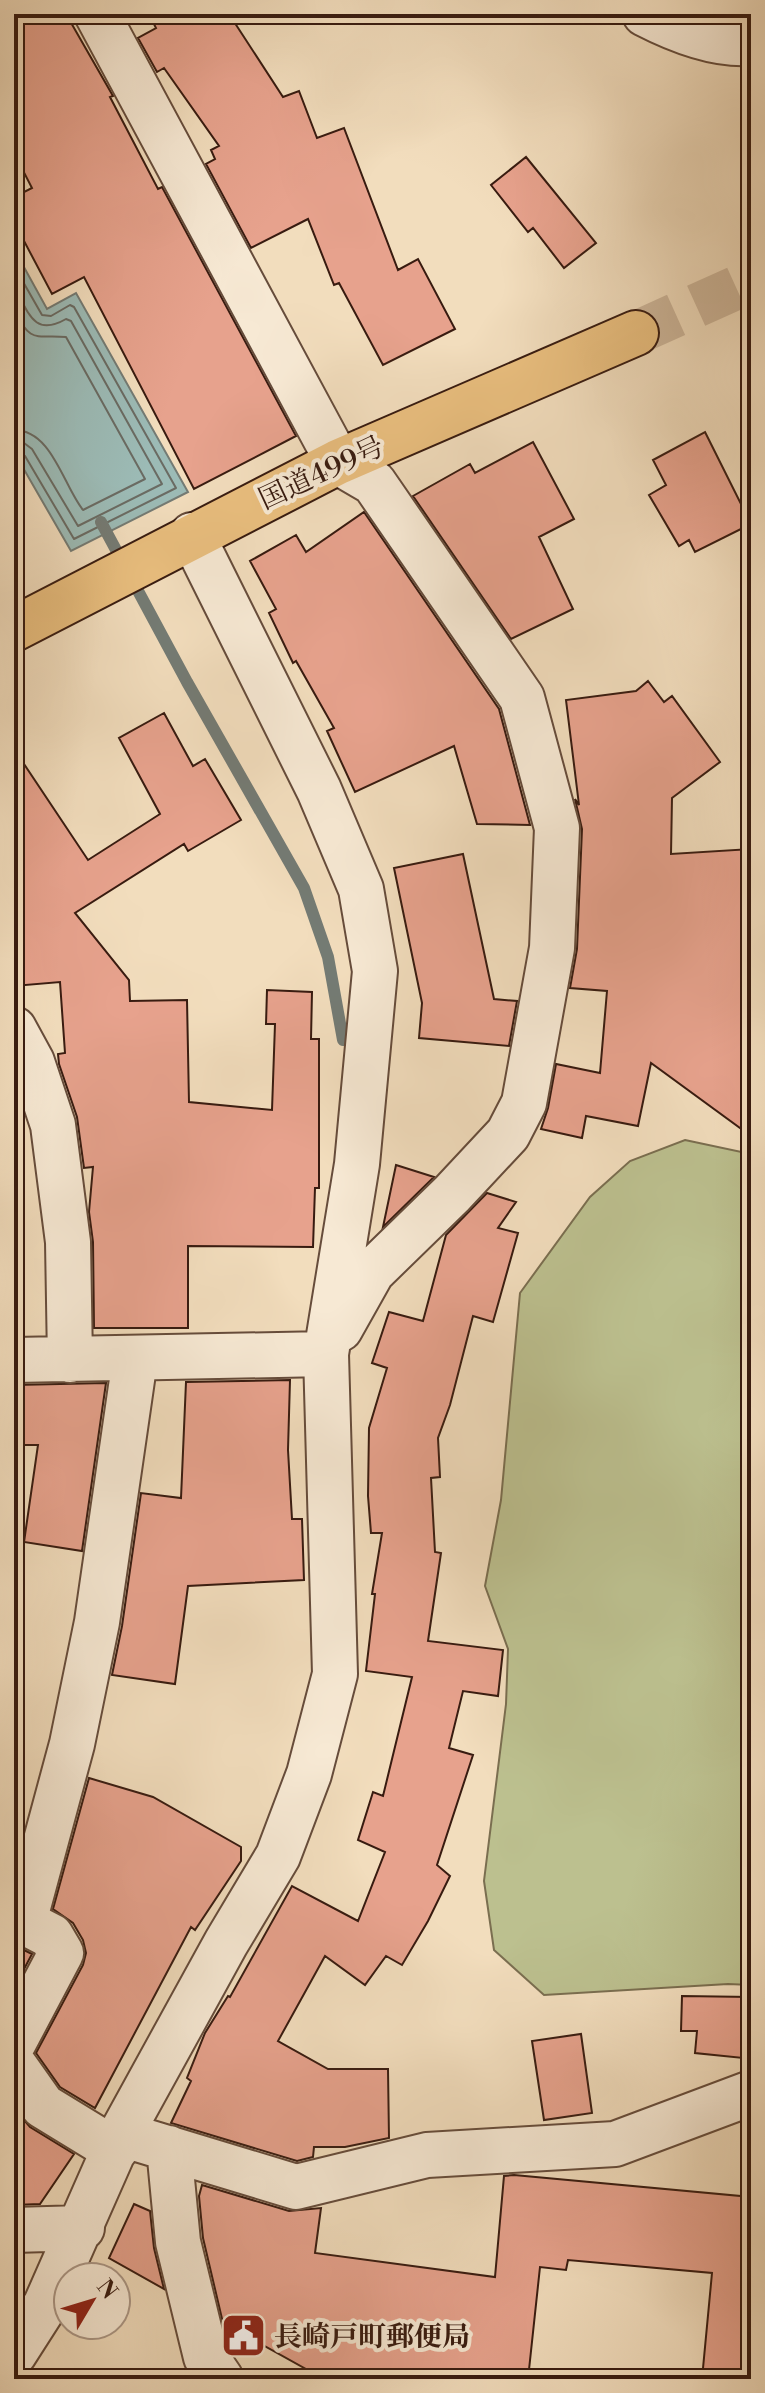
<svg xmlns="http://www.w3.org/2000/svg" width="765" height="2393" font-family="'Libre Bodoni','Noto Serif JP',serif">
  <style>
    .green { fill: #bcc08f; stroke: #7a6e50; stroke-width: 2 }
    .water { fill: #9cbbb6; stroke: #747b74; stroke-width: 2 }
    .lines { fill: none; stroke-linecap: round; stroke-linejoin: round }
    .shore { stroke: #6a6b63; stroke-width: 2 }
    .stream { stroke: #747b74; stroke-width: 12 }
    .building { fill: #e7a28d; stroke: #381b10; stroke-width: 2 }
    .highway-tunnel { stroke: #cdb69a; stroke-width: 44; stroke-dasharray: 44 22; stroke-linecap: butt }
    .minor-casing { stroke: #664c3b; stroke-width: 48 }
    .highway-casing { stroke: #381b10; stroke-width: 48 }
    .minor { stroke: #f7e9d4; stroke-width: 44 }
    .highway { stroke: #e9be7e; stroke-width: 44 }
    .labels { text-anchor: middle; stroke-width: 8; stroke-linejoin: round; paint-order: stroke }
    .street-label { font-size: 28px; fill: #381b10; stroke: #f7e9d4 }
    .poi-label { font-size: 28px; font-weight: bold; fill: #381b10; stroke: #f7e9d4; text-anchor: start }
  </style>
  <rect width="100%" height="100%" fill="#f2ddbd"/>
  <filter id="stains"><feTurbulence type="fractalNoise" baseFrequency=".0025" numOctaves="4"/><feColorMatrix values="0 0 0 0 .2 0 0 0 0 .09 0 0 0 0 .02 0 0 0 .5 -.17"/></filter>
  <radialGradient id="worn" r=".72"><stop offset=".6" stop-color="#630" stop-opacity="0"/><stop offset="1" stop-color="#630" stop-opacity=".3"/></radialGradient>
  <path class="green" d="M685 1140 751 1154V1985L728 1984 544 1995 494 1950 484 1881 506 1704 508 1649 485 1586 501 1500 520 1293 590 1197 630 1161Z"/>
  <path class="water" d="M14 249 47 309 76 293 188 492 71 551 18 459 14 461Z"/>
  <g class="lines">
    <path class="shore" d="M14 266 42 315 51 316 70 305 74 307 176 488 74 539 25 456 14 452
      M14 286C28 311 33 338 66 319L71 321 162 484 78 526 32 449 24 443 14 442
      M14 311C32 345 36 334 66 337L145 479 83 510C63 485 52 430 14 430"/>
    <path class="stream" d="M101 522 187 682 304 888 328 957 343 1040"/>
  </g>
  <path class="building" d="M14 14H66L113 96 110 97 158 189 162 187 296 436 194 489 84 277 52 294 14 222V197L32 188 14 153Z
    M149 14H229L283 97 299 91 317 138 344 128 398 270 418 259 455 329 383 365 339 283 334 285 308 219 251 248 206 164 215 159 211 150 219 146 164 68 157 72 138 38 156 28Z
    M526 157 596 243 564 268 533 228 528 232 491 185Z
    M705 432 751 524 695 552 689 540 679 546 649 495 666 485 653 460Z
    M533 442 574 519 539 537 573 609 511 639 413 496 470 464 475 473Z
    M364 512 499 709 530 825 477 824 454 746 355 792 327 731 334 728 296 661 293 663 269 613 276 609 250 561 296 535 306 552Z
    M648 681 664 702 672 696 720 762 672 798 671 854 751 849V1136L651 1063 638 1126 586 1116 582 1138 541 1129 548 1108 556 1064 600 1073 607 991 570 988 577 949 582 829 575 799 579 805 566 700 636 691Z
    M164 713 193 766 205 759 241 820 188 851 184 844 75 913 129 980 130 1001 187 1000 189 1102 272 1110 275 1024H266L267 990 312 992 311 1039H319V1188H315L313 1247 188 1246V1328H94L93 1242 89 1212 93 1167 84 1168 77 1117 59 1064 58 1054 65 1053 60 982 14 986V749L88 860 160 814 119 738Z
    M463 854 494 999 517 1001 509 1046 419 1038 422 1003 394 868Z
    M396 1165 434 1177 383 1227Z
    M487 1193 516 1202 498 1228 518 1233 493 1322 473 1316 450 1405 438 1438 440 1477 431 1478 435 1552 441 1553 428 1641 503 1650 498 1696 463 1691 449 1748 473 1755 437 1865 450 1876 428 1921 402 1965 386 1956 365 1985 325 1956 278 2041 328 2069H388L389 2138 345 2147H314L313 2157 297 2161 171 2123 191 2081 187 2078 205 2033 228 1996 230 1997 292 1886 358 1921 385 1852 358 1840 373 1792 383 1796 412 1677 366 1671 375 1594H372L382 1533H371L368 1496 369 1428 387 1368 372 1363 389 1312 423 1321 446 1235Z
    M290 1380 288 1450 292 1519H302L304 1580 188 1586 175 1684 112 1675 122 1626 141 1493 181 1498 186 1382Z
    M106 1383 82 1551 24 1542 38 1445H14V1385Z
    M89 1778 153 1797 241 1847V1861L195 1930 191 1927 95 2108 60 2087 36 2053 83 1965 86 1953 83 1940 73 1923 53 1909Z
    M14 1945 32 1954 14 1988Z
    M682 1996 751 1997V2045H745L743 2058 695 2053 697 2031H681Z
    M581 2034 592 2113 544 2120 532 2041Z
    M14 2108 30 2127 74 2154 40 2204 14 2205Z
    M514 2175 751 2197V2379H702L712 2273 568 2260 566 2270 540 2267 528 2379H324L223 2323 203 2238 199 2196 202 2185 289 2211 321 2208 315 2253 495 2277 504 2176Z
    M134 2204 150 2211 154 2248 164 2289 109 2258Z"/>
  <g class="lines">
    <path class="highway-tunnel" d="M636 333 751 281"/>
    <defs>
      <path id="minor" d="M97 14 338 462 374 483 522 698 557 828 552 948 524 1103 508 1134 452 1194 372 1272 340 1329
        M645 14C676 30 716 46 751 43
        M14 1029 32 1062 53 1125 68 1242 70 1360
        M14 1360 326 1354
        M14 2042 61 1953 51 1936 24 1922 72 1744 97 1622 135 1359
        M14 2065 43 2106 115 2150
        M121 2134 296 2187 427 2155 615 2144 751 2093
        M169 2148 178 2242 206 2357 221 2379
        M14 2230 82 2228
        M14 2354 46 2304 121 2134 226 1943 278 1856 309 1774 335 1674 326 1354 357 1164 375 971 361 889 319 790 192 535"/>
      <path id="highway" d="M14 629 338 462 636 333"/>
    </defs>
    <use href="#minor" class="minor-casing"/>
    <use href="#highway" class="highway-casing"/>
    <use href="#minor" class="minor"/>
    <use href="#highway" class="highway"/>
  </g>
  <defs>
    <symbol id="civic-square" viewBox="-11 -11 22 22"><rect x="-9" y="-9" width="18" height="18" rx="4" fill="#8f2418" stroke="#f7e9d4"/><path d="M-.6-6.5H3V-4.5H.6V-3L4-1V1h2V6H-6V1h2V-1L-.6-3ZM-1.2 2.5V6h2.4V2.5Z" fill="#fff"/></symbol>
  </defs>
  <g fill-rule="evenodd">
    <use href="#civic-square" x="218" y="2310" width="51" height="51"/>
  </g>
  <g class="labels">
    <g class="street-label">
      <text transform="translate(321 472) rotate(-25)" y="10">国道499号</text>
    </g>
    <g class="poi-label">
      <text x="274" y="2346">長崎戸町郵便局</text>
    </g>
  </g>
  <rect width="765" height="2393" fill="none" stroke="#f2ddbd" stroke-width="48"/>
  <rect x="16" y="16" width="733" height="2361" fill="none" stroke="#381b10" stroke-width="4"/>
  <rect x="24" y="24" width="717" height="2345" fill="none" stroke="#381b10" stroke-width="2"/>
  <g transform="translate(92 2301) rotate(52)"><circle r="38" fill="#f7e9d4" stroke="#ab9786" stroke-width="2"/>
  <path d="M0-6L14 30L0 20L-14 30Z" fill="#8f2418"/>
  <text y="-12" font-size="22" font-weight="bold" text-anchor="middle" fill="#381b10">N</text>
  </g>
  <rect width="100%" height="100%" filter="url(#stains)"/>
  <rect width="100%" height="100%" fill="url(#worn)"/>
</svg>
